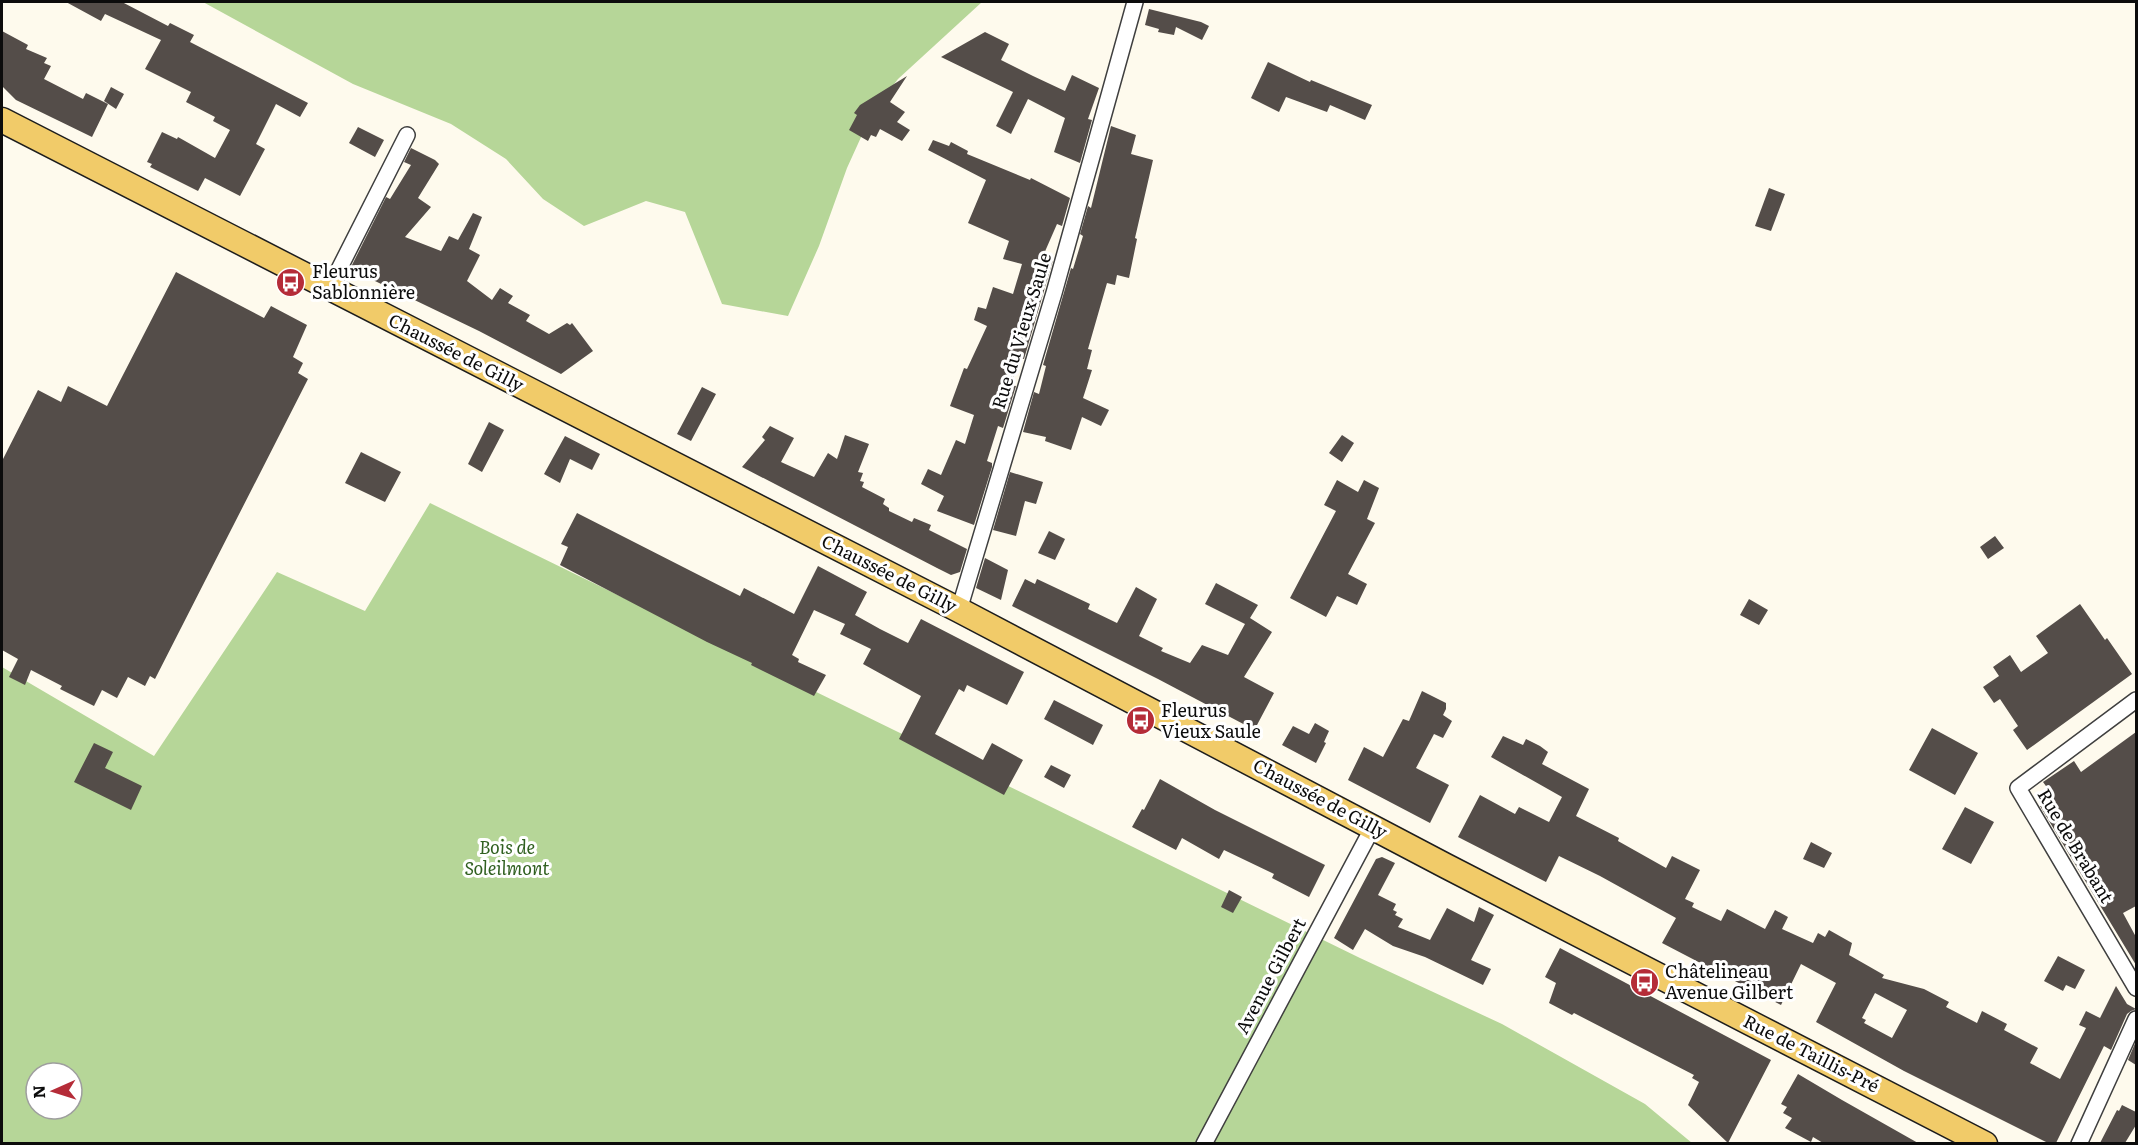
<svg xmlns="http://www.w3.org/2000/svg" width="2138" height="1145" font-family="Literata,serif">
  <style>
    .forest { fill: #b6d698; fill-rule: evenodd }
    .building { fill: #544d49; fill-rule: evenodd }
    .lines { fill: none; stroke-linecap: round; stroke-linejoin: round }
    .street-casing { stroke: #3f3f3f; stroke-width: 18 }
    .primary-casing { stroke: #1d1d1d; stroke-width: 27 }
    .street { stroke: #fff; stroke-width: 15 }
    .primary { stroke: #f1cb69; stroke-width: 24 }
    .labels { text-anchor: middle; stroke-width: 6; stroke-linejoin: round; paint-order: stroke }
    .poi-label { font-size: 18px; fill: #0c0c0c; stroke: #fff; text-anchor: start }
    .street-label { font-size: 18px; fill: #0c0c0c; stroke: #fff }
    .park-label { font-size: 18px; font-style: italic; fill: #306020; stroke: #fff }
  </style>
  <rect width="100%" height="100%" fill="#fefaed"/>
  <path class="forest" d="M203 2H982L898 79 872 113 847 168 819 246 788 316 722 304 685 212 646 201 584 226 543 199 506 159 451 124 353 84Z
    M430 503 1360 958 1502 1024 1645 1104 1692 1143 2 1144V667L154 756 277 572 365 611ZM36 1073H72V1109H36Z"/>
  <path class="building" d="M66 2H122L168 26 170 23 194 35 190 42 308 103 300 117 276 104 256 144 265 149 240 196 205 178 198 191 150 167 152 164 147 162 162 132 177 139 178 137 215 158 230 130 213 121 215 117 186 102 191 92 145 69 161 40 105 14 101 21Z
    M1149 9 1201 22 1209 26 1202 40 1176 27 1174 35 1158 32 1159 29 1145 25Z
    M2 31 28 45 26 49 47 58 44 63 51 66 44 79 83 99 86 93 108 104 92 137 16 100 2 86Z
    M985 32 1009 44 1001 60 1033 76 1065 91 1072 75 1099 88 1088 119 1092 120 1080 163 1054 152 1065 118 1028 99 1011 134 996 126 1013 92 941 57Z
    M1268 62 1310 82 1311 80 1372 105 1365 120 1330 105 1327 112 1286 97 1279 112 1251 98Z
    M907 76 890 102 905 112 897 122 910 130 902 141 880 129 876 137 871 135 868 141 849 130 857 115 854 113 860 105Z
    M111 87 124 94 116 109 104 101Z
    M1111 126 1136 135 1131 154 1153 160 1135 238 1137 239 1129 278 1117 275 1115 285 1107 283 1088 349 1092 350 1087 369 1092 370 1083 398 1109 410 1101 426 1082 417 1071 450 1045 441 1046 437 1023 432 1034 392 1039 394 1046 366 1043 365 1071 268 1073 269 1083 236 1080 234 1088 206 1091 208Z
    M358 127 384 140 375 157 349 143Z
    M933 140 949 146 951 142 968 151 967 154 1030 180 1031 178 1070 198 1062 226 1057 224 1043 256 1053 260 1024 359 1020 358 1011 385 1016 386 1003 428 998 426 987 461 992 463V467L974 525 937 511 944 496 921 484 928 469 941 475 956 440 965 444 974 415 950 406 964 368 967 369 987 326 974 320 978 307 986 309 993 287 1013 294 1022 264 1003 259 1009 241 968 223 986 180 928 150Z
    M411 148 435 160 439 164 418 198 431 207 405 237 441 251 449 236 458 240 473 213 482 217 469 249 480 255 467 281 492 300 500 288 513 296 508 303 530 315 526 321 549 334 567 323 570 325 572 323 593 351 561 374 479 331 350 269 386 197 390 199 411 165 404 162Z
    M1769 188 1785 194 1771 231 1755 226Z
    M176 272 264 318 271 306 307 325 293 357 303 363 298 373 308 379 155 679 150 676 145 686 128 677 117 698 102 690 94 706 60 689 62 686 31 670 25 685 9 677 18 659 2 650V461L38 390 61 402 68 386 107 406Z
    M702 387 716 394 691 441 677 434Z
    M489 422 504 430 482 472 468 464Z
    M770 426 794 438 781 462 814 477 828 453 837 459 845 435 869 444 858 472 863 473 860 481 864 482 862 487 885 499 883 504 889 508V511L912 522 914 518 931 525 929 530 967 549 960 572 951 575 937 568 742 467 765 440 762 437Z
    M1342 435 1354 443 1342 462 1329 453Z
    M565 436 600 454 592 470 570 459 560 483 544 474Z
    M361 452 401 472 385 502 345 483Z
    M1010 472 1043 482 1036 504 1025 501 1016 536 993 530Z
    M1337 480 1358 492 1364 480 1379 488 1367 519 1375 523 1348 574 1367 584 1357 605 1337 596 1326 617 1290 598 1336 511 1324 505Z
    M577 513 740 596 744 588 794 614 818 566 867 592 855 615 880 629 908 643 921 619 1024 672 1007 705 967 685 964 692 959 689 935 734 983 760 992 743 1023 760 1004 795 899 739 921 696 863 664 871 649 840 634 845 624 814 610 792 655 799 659 798 662 826 675 814 696 751 665 752 663 707 642 560 565 568 547 561 544Z
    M1049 531 1065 539 1055 560 1038 553Z
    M1995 536 2004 548 1988 559 1980 547Z
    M985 558 1008 570 1001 600 976 588Z
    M1025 579 1035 584 1037 579 1054 587 1090 604 1088 609 1117 623 1136 587 1157 599 1139 636 1163 648 1161 651 1190 663 1202 645 1228 655 1245 624 1205 604 1216 583 1258 605 1250 618 1272 632 1244 677 1274 693 1257 725 1249 727 1158 679 1012 606Z
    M1749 599 1768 610 1759 625 1740 615Z
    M2080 604 2105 640 2107 638 2132 674 2027 750 2013 730 2018 726 2000 699 1994 703 1983 687 1999 676 1993 667 2010 655 2021 672 2048 653 2036 636Z
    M1422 691 1446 703V709L1443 715 1452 721 1443 738 1434 734 1416 768 1449 785 1430 823 1348 780 1364 747 1383 757 1403 719 1409 721Z
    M1054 700 1103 725 1093 745 1044 719Z
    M1315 723 1329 731 1324 742 1326 743 1316 763 1282 745 1293 726 1309 734Z
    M1932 728 1978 753 1955 795 1909 770Z
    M2136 732V906L2123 913 2136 937V965L2040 806 2054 797 2043 782 2074 761 2081 772Z
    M1503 736 1523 745 1526 739 1540 746 1548 752 1542 764 1589 789 1576 816 1619 838 1618 841 1666 868 1672 856 1700 870 1685 899 1694 903 1692 907 1721 921 1727 909 1765 929 1775 910 1788 917 1782 929 1813 943 1818 933 1825 937 1829 930 1852 943 1849 955 1884 975 1882 978 1924 989 1949 1002 1946 1007 1977 1023 1982 1011 2007 1024 2004 1030 2038 1048 2030 1063 2060 1079 2086 1028 2079 1025 2086 1011 2100 1018 2116 986 2127 1004 2136 1009 2131 1011 2127 1014 2111 1050 2104 1046 2056 1143H2048L1904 1071 1816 1022 1836 983 1801 964 1781 1005 1662 943 1676 918 1600 876 1559 856 1546 882 1458 837 1480 795 1515 814 1519 807 1549 822 1562 797 1491 757ZM1875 993 1907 1010 1892 1038 1864 1023 1866 1020 1862 1018Z
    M94 743 113 752 105 768 142 786 131 810 74 782Z
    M1051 765 1071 775 1064 788 1044 777Z
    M1160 779 1215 810 1325 865 1309 897 1272 878 1274 874 1224 850 1219 859 1182 838 1176 850 1132 827 1142 809 1144 810Z
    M1965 807 1994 822 1971 864 1942 849Z
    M1811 842 1832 853 1824 868 1803 859Z
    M1382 857 1395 863 1378 895 1396 904 1393 910 1397 912 1395 915 1403 919 1398 927 1430 940 1447 908 1474 922 1479 907 1494 915 1471 960 1491 969 1483 985 1425 957 1393 946 1365 929 1353 950 1334 938 1376 859Z
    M1229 890 1242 897 1233 913 1221 907Z
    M1560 948 1771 1060 1728 1143 1688 1105 1699 1082 1692 1078 1694 1075 1574 1013 1572 1015 1549 1003 1556 983 1545 977Z
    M2058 956 2085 970 2075 989 2066 985 2063 991 2044 981Z
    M2136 1041V1065L2128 1060Z
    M1798 1074 1842 1100 1918 1143H1823L1813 1137 1811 1142 1785 1128 1792 1118 1783 1113 1787 1107 1781 1104Z
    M2122 1105 2136 1112V1125L2125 1143H2100L2117 1110 2119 1111Z"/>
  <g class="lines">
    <defs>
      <path id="street" d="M329 289 407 135
        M959 610 1054 293 1135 2
        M2136 700 2018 788 2136 988
        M1204 1144 1373 827
        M2079 1144 2136 1019"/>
      <path id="primary" d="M2 120 959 610 1446 866 1985 1144"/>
    </defs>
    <use href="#street" class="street-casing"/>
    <use href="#primary" class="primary-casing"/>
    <use href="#street" class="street"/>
    <use href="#primary" class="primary"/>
  </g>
  <defs>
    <symbol id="bus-disc" viewBox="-11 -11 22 22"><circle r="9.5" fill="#b52c38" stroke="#fff"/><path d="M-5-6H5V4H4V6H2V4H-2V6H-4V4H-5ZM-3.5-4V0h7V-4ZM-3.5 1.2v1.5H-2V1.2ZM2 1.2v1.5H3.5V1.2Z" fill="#fff"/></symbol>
  </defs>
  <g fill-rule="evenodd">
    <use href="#bus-disc" x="274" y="266" width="33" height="33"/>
    <use href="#bus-disc" x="1124" y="704" width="33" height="33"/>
    <use href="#bus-disc" x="1628" y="966" width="33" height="33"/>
  </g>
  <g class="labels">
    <g class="poi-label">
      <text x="312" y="278">Fleurus<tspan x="312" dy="21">Sablonnière</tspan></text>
      <text x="1161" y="717">Fleurus<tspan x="1161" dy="21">Vieux Saule</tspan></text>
      <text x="1665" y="978">Châtelineau<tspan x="1665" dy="21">Avenue Gilbert</tspan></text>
    </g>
    <g class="street-label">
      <text transform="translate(1022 331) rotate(-73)" y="6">Rue du Vieux Saule</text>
      <text transform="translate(456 353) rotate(27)" y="6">Chaussée de Gilly</text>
      <text transform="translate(889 574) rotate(27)" y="6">Chaussée de Gilly</text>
      <text transform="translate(1320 799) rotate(28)" y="6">Chaussée de Gilly</text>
      <text transform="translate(2075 846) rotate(59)" y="6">Rue de Brabant</text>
      <text transform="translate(1271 976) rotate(-62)" y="6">Avenue Gilbert</text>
      <text transform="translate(1811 1054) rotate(27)" y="6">Rue de Taillis-Pré</text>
    </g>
    <g class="park-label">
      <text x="507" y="854">Bois de<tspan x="507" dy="21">Soleilmont</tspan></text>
    </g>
  </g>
  <rect width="2138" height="1145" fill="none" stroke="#0c0c0c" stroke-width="6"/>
  <g transform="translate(54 1091) rotate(267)"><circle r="28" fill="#ffffff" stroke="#9e9e9e" stroke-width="1.5"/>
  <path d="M0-4.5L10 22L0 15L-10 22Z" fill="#b52c38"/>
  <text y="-9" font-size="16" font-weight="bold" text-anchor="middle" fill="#0c0c0c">N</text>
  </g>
</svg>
